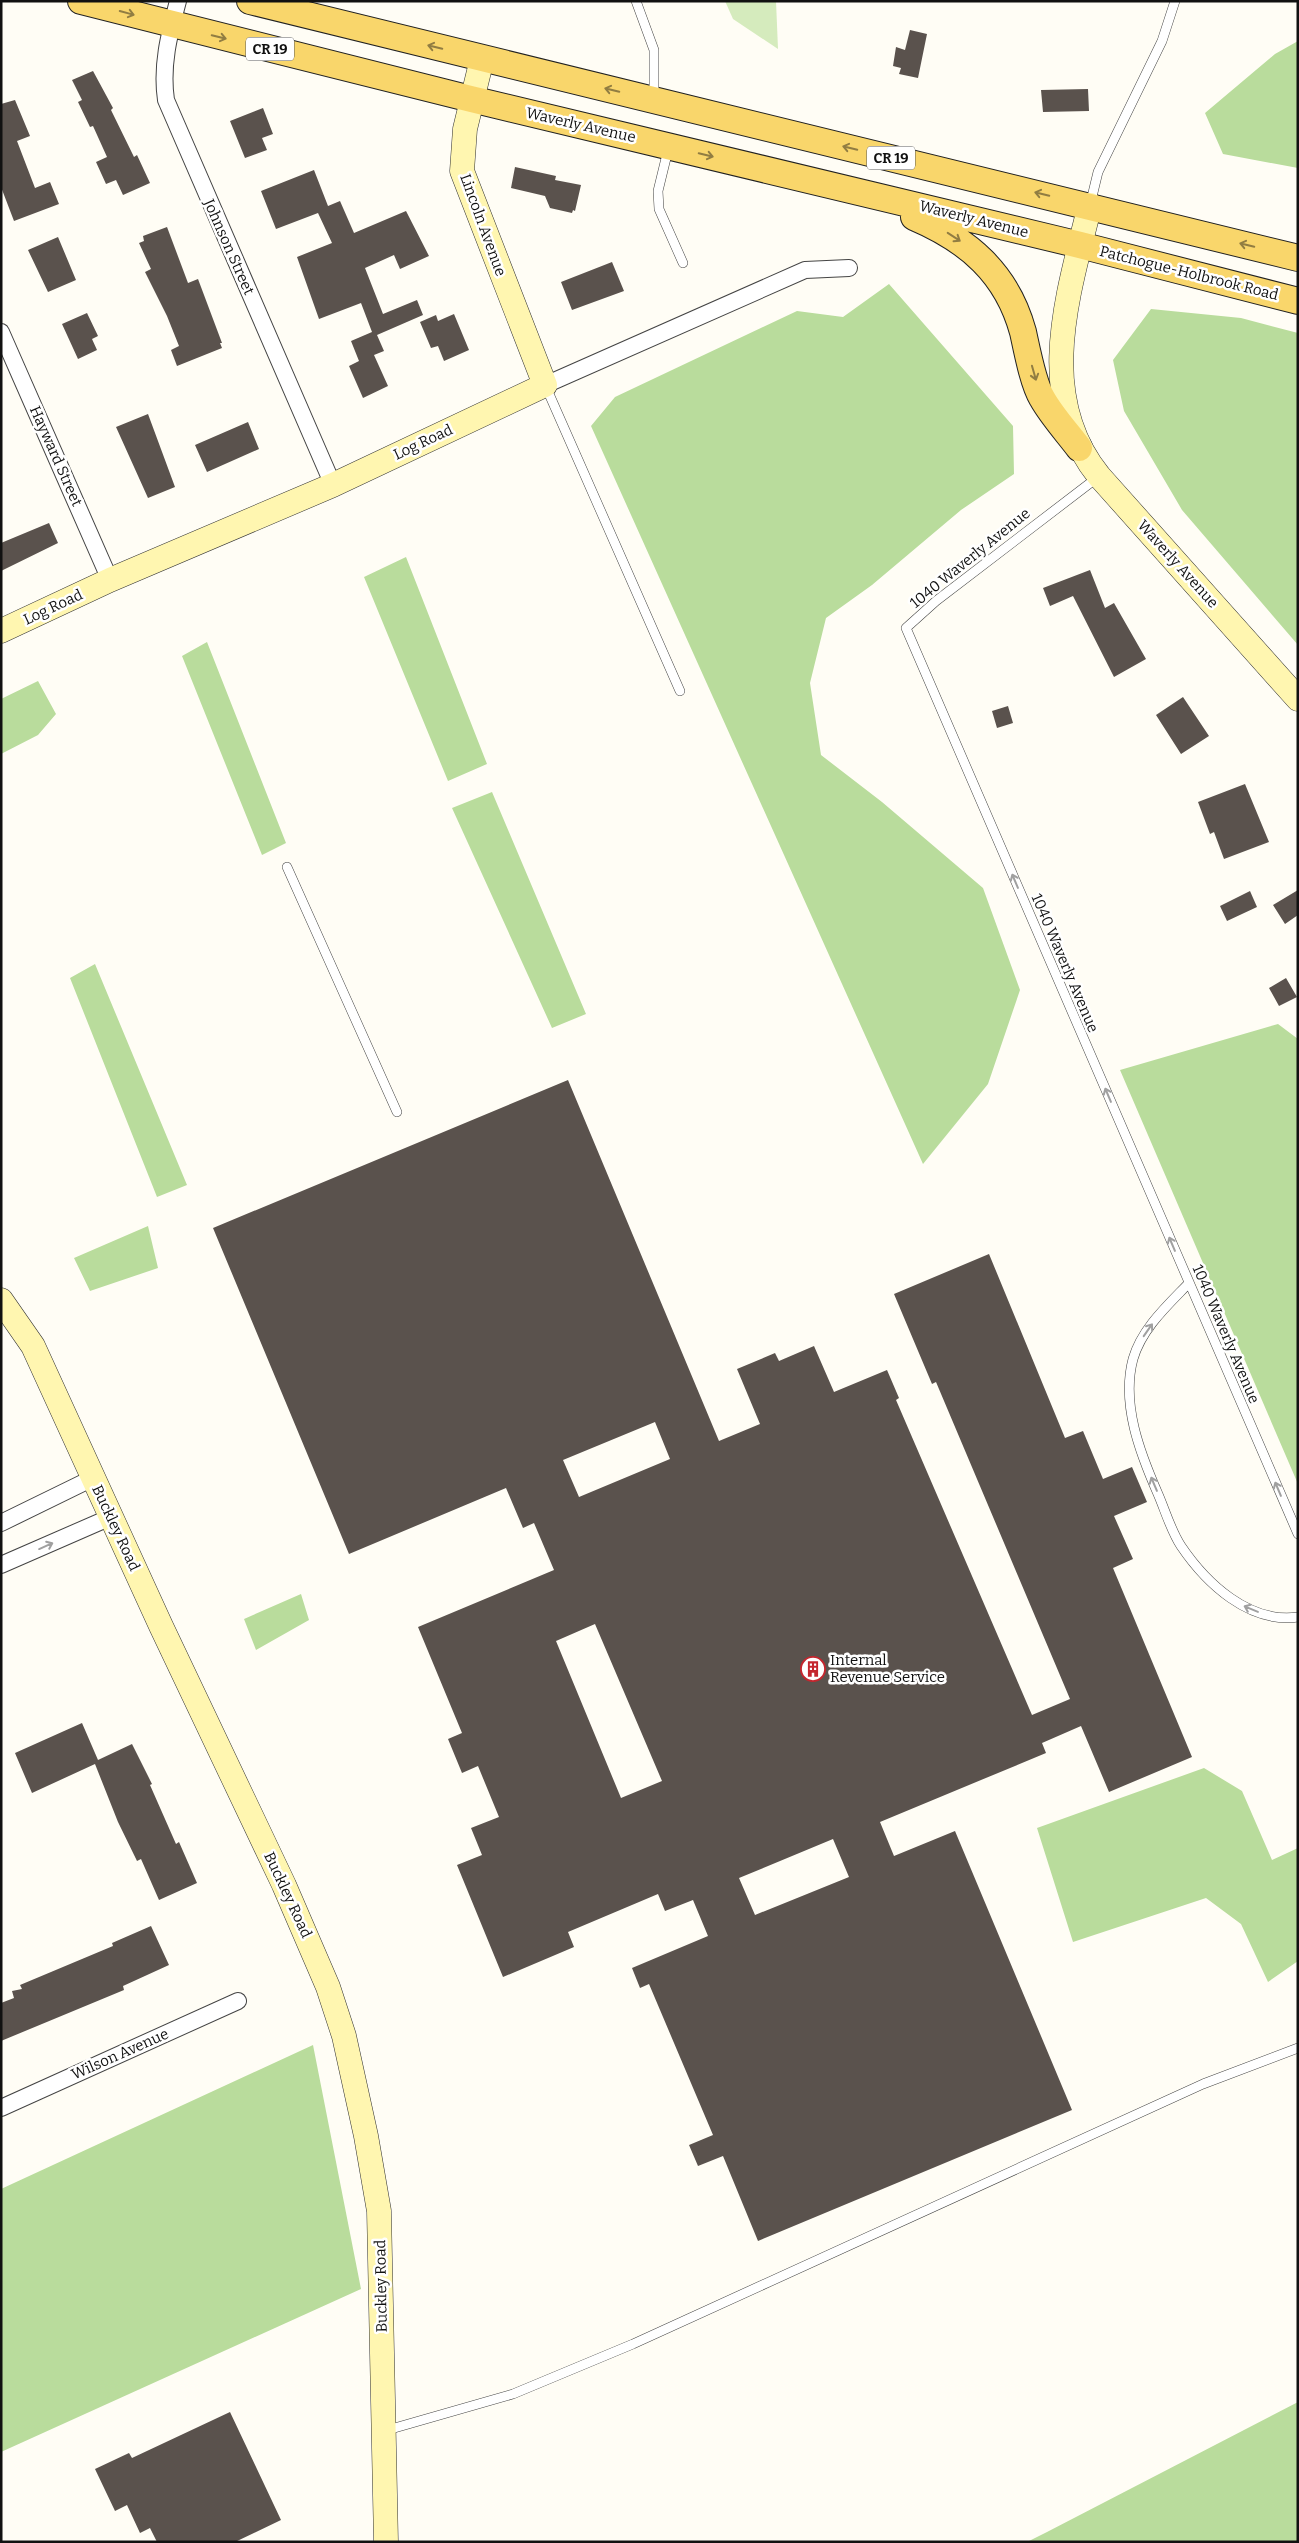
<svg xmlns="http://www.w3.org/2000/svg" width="1299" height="2543" font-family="Bitter,serif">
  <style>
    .green { fill: #d5ebbd }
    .forest { fill: #b9dc9c }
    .building { fill: #5a524d; fill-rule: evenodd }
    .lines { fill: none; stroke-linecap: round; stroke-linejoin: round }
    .lane-casing { stroke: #444; stroke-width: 10 }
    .street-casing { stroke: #444; stroke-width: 18 }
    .secondary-casing { stroke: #333; stroke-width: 25 }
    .primary-casing { stroke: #222; stroke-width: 28 }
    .lane { stroke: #fff; stroke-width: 9 }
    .street { stroke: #fff; stroke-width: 16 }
    .secondary { stroke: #fff6b0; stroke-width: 24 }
    .primary { stroke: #f9d66b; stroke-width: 26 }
    .oneway { stroke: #917d42 }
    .oneway2 { stroke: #a0a0a0 }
    .labels { text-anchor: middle; stroke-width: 5; stroke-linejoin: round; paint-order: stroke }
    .shield { fill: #fff; stroke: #585858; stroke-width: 1 }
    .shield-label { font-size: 14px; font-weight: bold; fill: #111 }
    .street-label { font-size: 15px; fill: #111; stroke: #fff }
    .poi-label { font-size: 15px; fill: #111; stroke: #fff; text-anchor: start }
  </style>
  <rect width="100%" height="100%" fill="#fffdf5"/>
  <path class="green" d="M725 1H776L778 49 733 19Z"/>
  <path class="forest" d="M1298 41V168L1223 154 1205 113 1275 54Z
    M889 284 1013 426 1014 474 961 510 872 585 826 618 810 683 821 755 882 802 983 888 1020 990 988 1084 923 1164 591 426 615 397 797 311 843 317Z
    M1151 309 1241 318 1298 333V645L1182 510 1124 411 1113 360Z
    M406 557 487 764 448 781 364 577Z
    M207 642 286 843 262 855 182 656Z
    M38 681 56 714 38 735 1 754V699Z
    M492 792 586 1014 552 1028 452 808Z
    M95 964 187 1185 157 1197 70 978Z
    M1278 1024 1298 1039V1484L1120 1070Z
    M148 1226 158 1268 90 1291 74 1258Z
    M301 1594 309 1620 256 1650 244 1619Z
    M1204 1768 1242 1791 1272 1860 1298 1848V1961L1268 1982 1241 1924 1206 1898 1073 1942 1037 1828Z
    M313 2045 361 2289 1 2452V2189Z
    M1298 2402V2542H1027L1047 2532Z"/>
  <path class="building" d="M910 30 927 34 918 78 899 74 901 68 893 66 896 47 905 50Z
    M93 71 113 108 111 110 134 157 137 155 150 183 123 195 116 180 106 184 96 162 107 157 93 126 90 127 78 102 82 100 72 80Z
    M1088 89 1089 111 1043 112 1041 90Z
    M15 100 30 136 17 141 35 188 50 182 59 204 14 221 1 187V104Z
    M263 108 273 134 262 138 267 150 245 158 230 121Z
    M515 167 556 176 555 180 581 185 575 211 573 210 572 213 550 208 545 196 511 188Z
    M314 170 328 206 340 201 354 233 406 211 429 256 400 269 394 255 365 268 383 314 417 300 423 315 377 335 384 351 374 355 388 386 363 398 349 366 359 361 351 341 372 332 361 303 319 319 297 257 332 243 318 213 276 229 261 191Z
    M167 227 188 283 198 279 222 343H220L222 348 177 366 171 350 179 346 167 316 145 272 151 269 139 243 144 241 143 236Z
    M58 237 76 280 48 292 28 250Z
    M612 262 624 291 572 310 561 282Z
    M87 313 98 336 92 339 97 350 78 359 62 324Z
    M454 314 469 350 444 361 438 346 431 348 420 322 436 315 438 321Z
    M148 414 175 487 148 498 116 427Z
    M248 422 259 449 207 472 195 445Z
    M49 523 58 543 1 571V543Z
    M1090 570 1105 608 1114 603 1146 659 1114 677 1073 596 1050 606 1043 588Z
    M1183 697 1209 736 1181 754 1156 715Z
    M1008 706 1013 723 997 728 992 711Z
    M1245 784 1269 842 1224 859 1214 832 1210 834 1198 802Z
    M1298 890V915L1285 924 1273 905Z
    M1250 891 1257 907 1227 921 1220 906Z
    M1286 978 1297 997 1279 1006 1269 988Z
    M568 1080 719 1441 760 1424 737 1369 775 1353 779 1361 814 1346 834 1392 887 1370 899 1398 896 1400 1032 1715 1070 1699 936 1382 932 1384 894 1294 989 1254 1065 1438 1083 1431 1103 1479 1132 1467 1147 1502 1114 1516 1133 1559 1113 1568 1192 1757 1109 1792 1081 1726 1042 1743 1046 1753 880 1822 894 1856 955 1831 1072 2110 758 2241 723 2156 698 2166 689 2145 713 2135 649 1984 640 1988 632 1968 708 1936 693 1900 665 1911 658 1894 568 1932 574 1947 503 1977 457 1865 482 1855 471 1828 499 1817 478 1766 462 1773 448 1739 462 1733 418 1627 554 1570 534 1523 523 1528 506 1488 349 1554 213 1228ZM655 1422 670 1459 579 1497 563 1460ZM595 1624 662 1781 621 1798 556 1641ZM833 1839 849 1877 755 1915 739 1878Z
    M82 1723 98 1760 132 1744 152 1784 150 1785 176 1844 179 1842 197 1883 159 1900 141 1859 137 1861 118 1822 95 1764 32 1793 15 1753Z
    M151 1926 169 1965 123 1986 124 1990 1 2041V2003L14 1998 12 1991 22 1989 20 1985 113 1946 112 1943Z
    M230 2412 281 2520 235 2542H157L150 2528 140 2533 127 2505 115 2511 95 2469 129 2453 132 2458Z"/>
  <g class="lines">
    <defs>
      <path id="lane" d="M636 1 654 50V97
        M668 150 658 191 659 209 683 263
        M1090 205 1098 172 1162 41 1175 1
        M546 387 680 691
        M1098 477 936 601 906 628 1298 1534
        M287 867 397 1112
        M1189 1283C1168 1305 1142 1328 1133 1359 1121 1404 1140 1453 1158 1494 1165 1510 1171 1531 1181 1546 1206 1583 1249 1624 1298 1617
        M384 2431 513 2394 633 2344 1203 2084 1298 2048"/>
      <path id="street" d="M178 1C169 35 161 66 166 100L333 485
        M1 332 110 580
        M545 385 805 270 849 268
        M1 1523 93 1478
        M1 1565 111 1517
        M1 2108 238 2001"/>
      <path id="secondary" d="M1090 205C1068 295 1034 396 1099 476L1298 699
        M1 631 110 580 333 485 545 385 462 171 465 129 482 59
        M1 1300 33 1346 161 1626 284 1885 328 1987 344 2036 366 2136 379 2211 386 2542"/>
      <path id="primary" d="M81 1 471 99 1080 245 1298 301
        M250 1 1298 258
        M914 217C968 240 1007 273 1023 332 1027 350 1033 383 1042 398 1052 416 1067 432 1079 448"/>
    </defs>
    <use href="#lane" class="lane-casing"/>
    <use href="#street" class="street-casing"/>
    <use href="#secondary" class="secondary-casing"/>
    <use href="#primary" class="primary-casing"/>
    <use href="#lane" class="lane"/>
    <use href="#street" class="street"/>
    <use href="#secondary" class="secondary"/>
    <use href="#primary" class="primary"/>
  </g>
  <defs><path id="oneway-shaft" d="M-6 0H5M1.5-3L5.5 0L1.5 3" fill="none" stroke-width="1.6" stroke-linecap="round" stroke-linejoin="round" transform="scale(1.25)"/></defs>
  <g class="oneway">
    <use href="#oneway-shaft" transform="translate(127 13) rotate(15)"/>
    <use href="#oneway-shaft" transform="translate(219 37) rotate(14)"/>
    <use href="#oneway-shaft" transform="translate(435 47) rotate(-166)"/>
    <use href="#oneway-shaft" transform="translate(612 90) rotate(-166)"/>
    <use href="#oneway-shaft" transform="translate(850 148) rotate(-166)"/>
    <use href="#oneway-shaft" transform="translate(706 155) rotate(14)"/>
    <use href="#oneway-shaft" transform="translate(1042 194) rotate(-166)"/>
    <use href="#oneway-shaft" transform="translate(954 237) rotate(33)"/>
    <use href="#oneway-shaft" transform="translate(1247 245) rotate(-166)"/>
    <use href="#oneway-shaft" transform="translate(1034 373) rotate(74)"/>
  </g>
  <g class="oneway2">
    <use href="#oneway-shaft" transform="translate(1015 881) rotate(-113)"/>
    <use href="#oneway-shaft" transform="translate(1108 1095) rotate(-113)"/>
    <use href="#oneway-shaft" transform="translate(1172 1244) rotate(-113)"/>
    <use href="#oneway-shaft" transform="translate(1148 1330) rotate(-55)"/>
    <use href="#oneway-shaft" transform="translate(1154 1484) rotate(-113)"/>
    <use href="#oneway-shaft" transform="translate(1278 1489) rotate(-113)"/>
    <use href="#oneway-shaft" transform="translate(46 1546) rotate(-24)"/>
    <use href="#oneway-shaft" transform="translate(1251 1609) rotate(-157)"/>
  </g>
  <defs>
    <symbol id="building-ring" viewBox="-11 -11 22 22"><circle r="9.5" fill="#fff" stroke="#c4262e" stroke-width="1.5"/><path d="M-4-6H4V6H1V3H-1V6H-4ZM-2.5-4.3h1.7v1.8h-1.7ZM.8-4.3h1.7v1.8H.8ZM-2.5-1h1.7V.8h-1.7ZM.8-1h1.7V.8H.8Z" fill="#c4262e"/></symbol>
  </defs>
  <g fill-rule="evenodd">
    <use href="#building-ring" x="799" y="1655" width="28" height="28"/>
  </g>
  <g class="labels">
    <g class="shield">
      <rect x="246" y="37.5" width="48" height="23" rx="4"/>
      <rect x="867" y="146.5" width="48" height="23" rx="4"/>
    </g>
    <g class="shield-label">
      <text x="270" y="54">CR 19</text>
      <text x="891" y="163">CR 19</text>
    </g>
    <g class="street-label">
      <text transform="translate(581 125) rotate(13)" y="5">Waverly Avenue</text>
      <text transform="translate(974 219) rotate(14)" y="5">Waverly Avenue</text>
      <text transform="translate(483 225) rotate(70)" y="5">Lincoln Avenue</text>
      <text transform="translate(229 247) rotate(66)" y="5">Johnson Street</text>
      <text transform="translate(1189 273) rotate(14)" y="5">Patchogue-Holbrook Road</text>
      <text transform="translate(423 442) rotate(-25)" y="5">Log Road</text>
      <text transform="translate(56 456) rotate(66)" y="5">Hayward Street</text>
      <text transform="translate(970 558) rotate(-39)" y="5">1040 Waverly Avenue</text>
      <text transform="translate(1178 564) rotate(48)" y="5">Waverly Avenue</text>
      <text transform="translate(53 607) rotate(-25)" y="5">Log Road</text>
      <text transform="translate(1065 963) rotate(67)" y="5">1040 Waverly Avenue</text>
      <text transform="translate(1226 1334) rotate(67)" y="5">1040 Waverly Avenue</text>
      <text transform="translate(116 1528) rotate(65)" y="5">Buckley Road</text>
      <text transform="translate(288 1895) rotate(65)" y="5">Buckley Road</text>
      <text transform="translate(120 2054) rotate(-24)" y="5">Wilson Avenue</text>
      <text transform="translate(381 2286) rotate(-91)" y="5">Buckley Road</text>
    </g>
    <g class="poi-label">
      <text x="830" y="1665">Internal<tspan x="830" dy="17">Revenue Service</tspan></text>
    </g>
  </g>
  <rect width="1299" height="2543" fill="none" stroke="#111111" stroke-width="5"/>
</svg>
